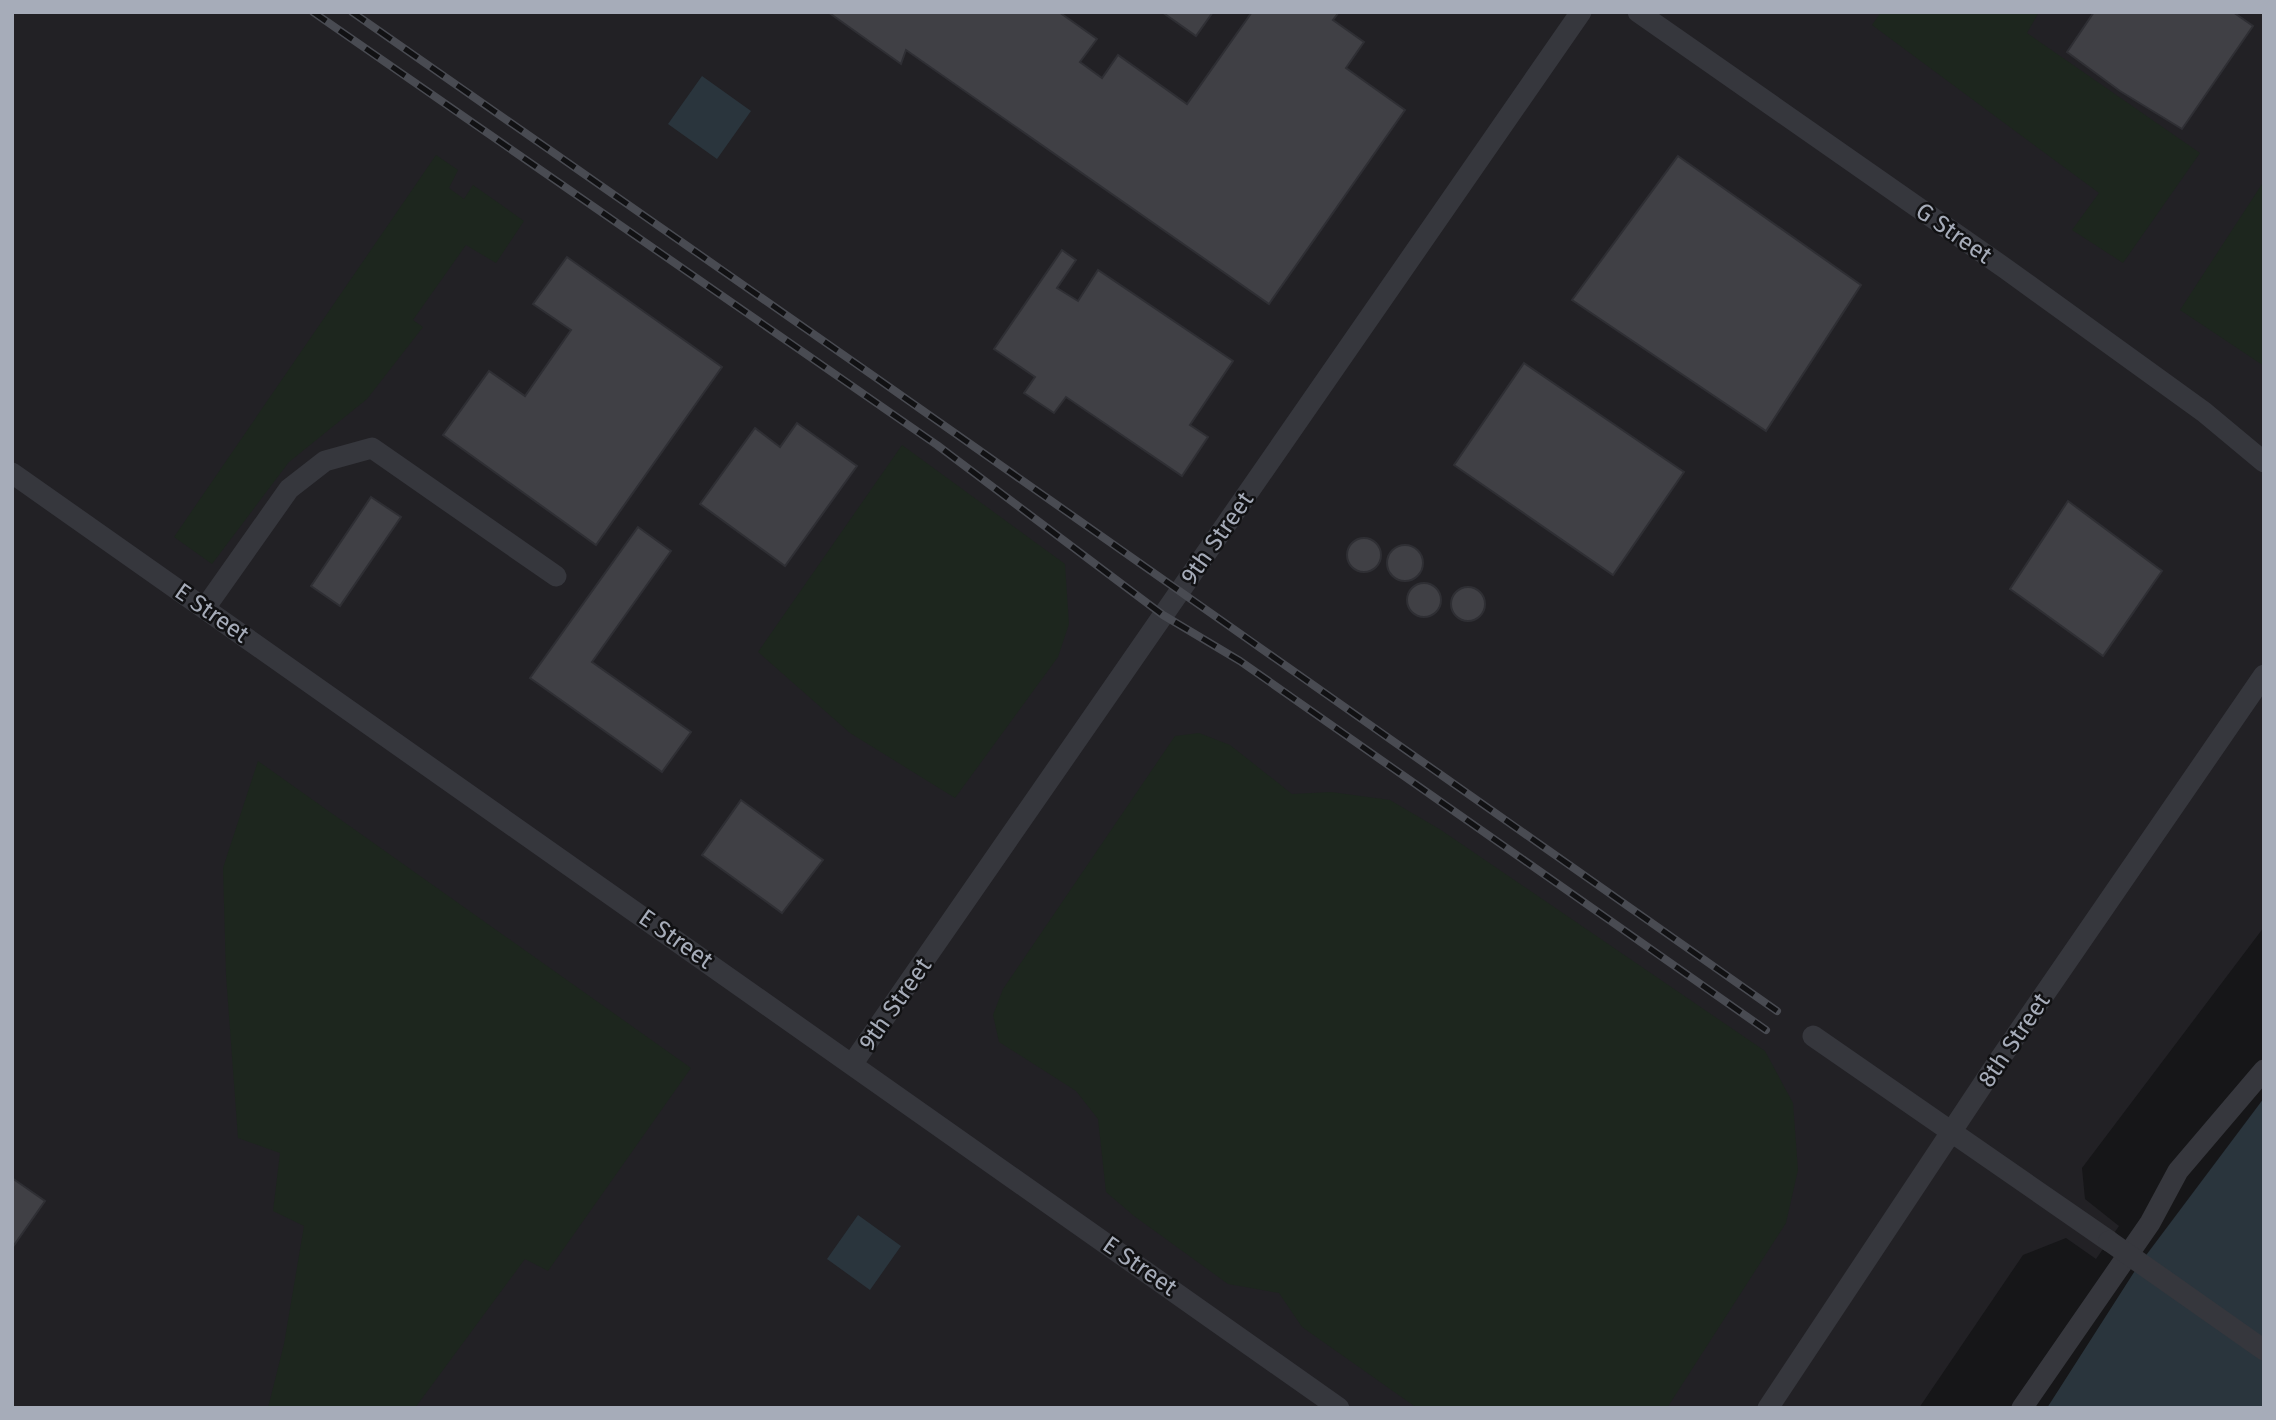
<svg xmlns="http://www.w3.org/2000/svg" width="2276" height="1420" font-family="'Fira Sans',sans-serif">
  <style>
    .built { fill: #222125 }
    .green { fill: #1d261e }
    .water { fill: #2a353d }
    .building { fill: #404045; stroke: #2f2f34; stroke-width: 2 }
    .lines { fill: none; stroke-linecap: round; stroke-linejoin: round }
    .lane { stroke: #36373d; stroke-width: 21 }
    .rail-casing { stroke: #494b52; stroke-width: 8 }
    .rail { stroke: #111113; stroke-width: 5; stroke-dasharray: 16; stroke-linecap: butt }
    .lane-bridge { stroke: #36373d; stroke-width: 21 }
    .labels { text-anchor: middle; stroke-width: 5; stroke-linejoin: round; paint-order: stroke }
    .street-label { font-size: 24px; fill: #a6acb9; stroke: #111113 }
  </style>
  <rect width="100%" height="100%" fill="#161618"/>
  <path class="built" d="M12 12H2264V927L2082 1168 2085 1199 2119 1226 2096 1259 2066 1238 2023 1255 1919 1408H12Z"/>
  <path class="green" d="M1881 12H2039L2027 33 2200 153 2123 263 2072 230 2099 193 1872 25Z
    M436 155 458 170 449 188 464 199 473 185 524 221 496 263 466 245 413 320 423 327 367 399 289 462 212 564 174 537Z
    M2264 181V366L2180 310Z
    M902 445 1065 564 1069 624 1058 657 955 798 850 733 758 652Z
    M1199 733 1230 745 1292 794 1331 792 1390 800 1441 830 1765 1051 1793 1103 1798 1170 1786 1223 1667 1408H1417L1302 1327 1279 1293 1228 1284 1134 1216 1106 1192 1098 1119 1076 1091 999 1042 993 1015 1003 989 1175 736Z
    M258 761 691 1068 548 1271 525 1259 415 1408H268L284 1344 304 1226 273 1211 280 1153 238 1138 226 975 223 868Z"/>
  <path class="water" d="M702 76 751 111 717 159 668 124Z
    M2264 1098V1408H2047L2138 1266Z
    M858 1215 901 1246 870 1290 827 1259Z"/>
  <path class="building" d="M828 12H1059L1097 39 1080 62 1102 78 1118 55 1187 104 1252 12H1339L1333 20 1364 42 1346 68 1405 110 1269 304 906 50 901 64Z
    M1162 12H1213L1196 36Z
    M2094 12H2233L2253 26 2182 129 2120 91 2067 52Z
    M1678 156 1861 285 1766 431 1572 300Z
    M1062 250 1076 260 1057 288 1078 301 1098 270 1233 361 1190 425 1208 437 1182 476 1066 397 1054 413 1024 393 1035 377 994 349Z
    M567 257 722 367 596 545 443 435 489 371 525 396 571 330 533 304Z
    M1524 363 1684 472 1613 575 1454 465Z
    M797 423 857 466 785 566 700 504 755 428 780 447Z
    M371 497 401 517 340 606 311 586Z
    M2068 501 2162 571 2103 656 2010 589Z
    M638 527 671 551 592 662 691 732 662 772 530 678Z
    M1347 555a17 17 0 1 1 34 0a17 17 0 1 1-34 0Z
    M1387 563a18 18 0 1 1 36 0a18 18 0 1 1-36 0Z
    M1407 600a17 17 0 1 1 34 0a17 17 0 1 1-34 0Z
    M1451 604a17 17 0 1 1 34 0a17 17 0 1 1-34 0Z
    M741 800 823 860 782 913 702 855Z
    M12 1178 45 1201 12 1248Z"/>
  <g class="lines">
    <path class="lane" d="M1638 12 2006 269 2204 412 2264 462
      M12 473 1339 1408
      M205 608 289 489 325 461 372 448 556 576
      M1813 1036 2109 1241
      M853 1063 1581 12
      M1768 1408 1993 1069 2264 675
      M2022 1408 2150 1223 2178 1171 2264 1070"/>
    <defs>
      <path id="rail" d="M313 12 937 445 1163 615 1240 661 1766 1030
        M352 12 875 377 1777 1011"/>
    </defs>
    <use href="#rail" class="rail-casing"/>
    <use href="#rail" class="rail"/>
    <path class="lane-bridge" d="M2109 1241 2264 1350"/>
  </g>
  <g class="labels">
    <g class="street-label">
      <text transform="translate(1954 233) rotate(35)" y="8">G Street</text>
      <text transform="translate(1217 538) rotate(-55)" y="8">9th Street</text>
      <text transform="translate(212 613) rotate(35)" y="8">E Street</text>
      <text transform="translate(676 939) rotate(35)" y="8">E Street</text>
      <text transform="translate(895 1004) rotate(-55)" y="8">9th Street</text>
      <text transform="translate(2014 1040) rotate(-56)" y="8">8th Street</text>
      <text transform="translate(1140 1266) rotate(35)" y="8">E Street</text>
    </g>
  </g>
  <rect width="2276" height="1420" fill="none" stroke="#a6acb9" stroke-width="28"/>
</svg>
